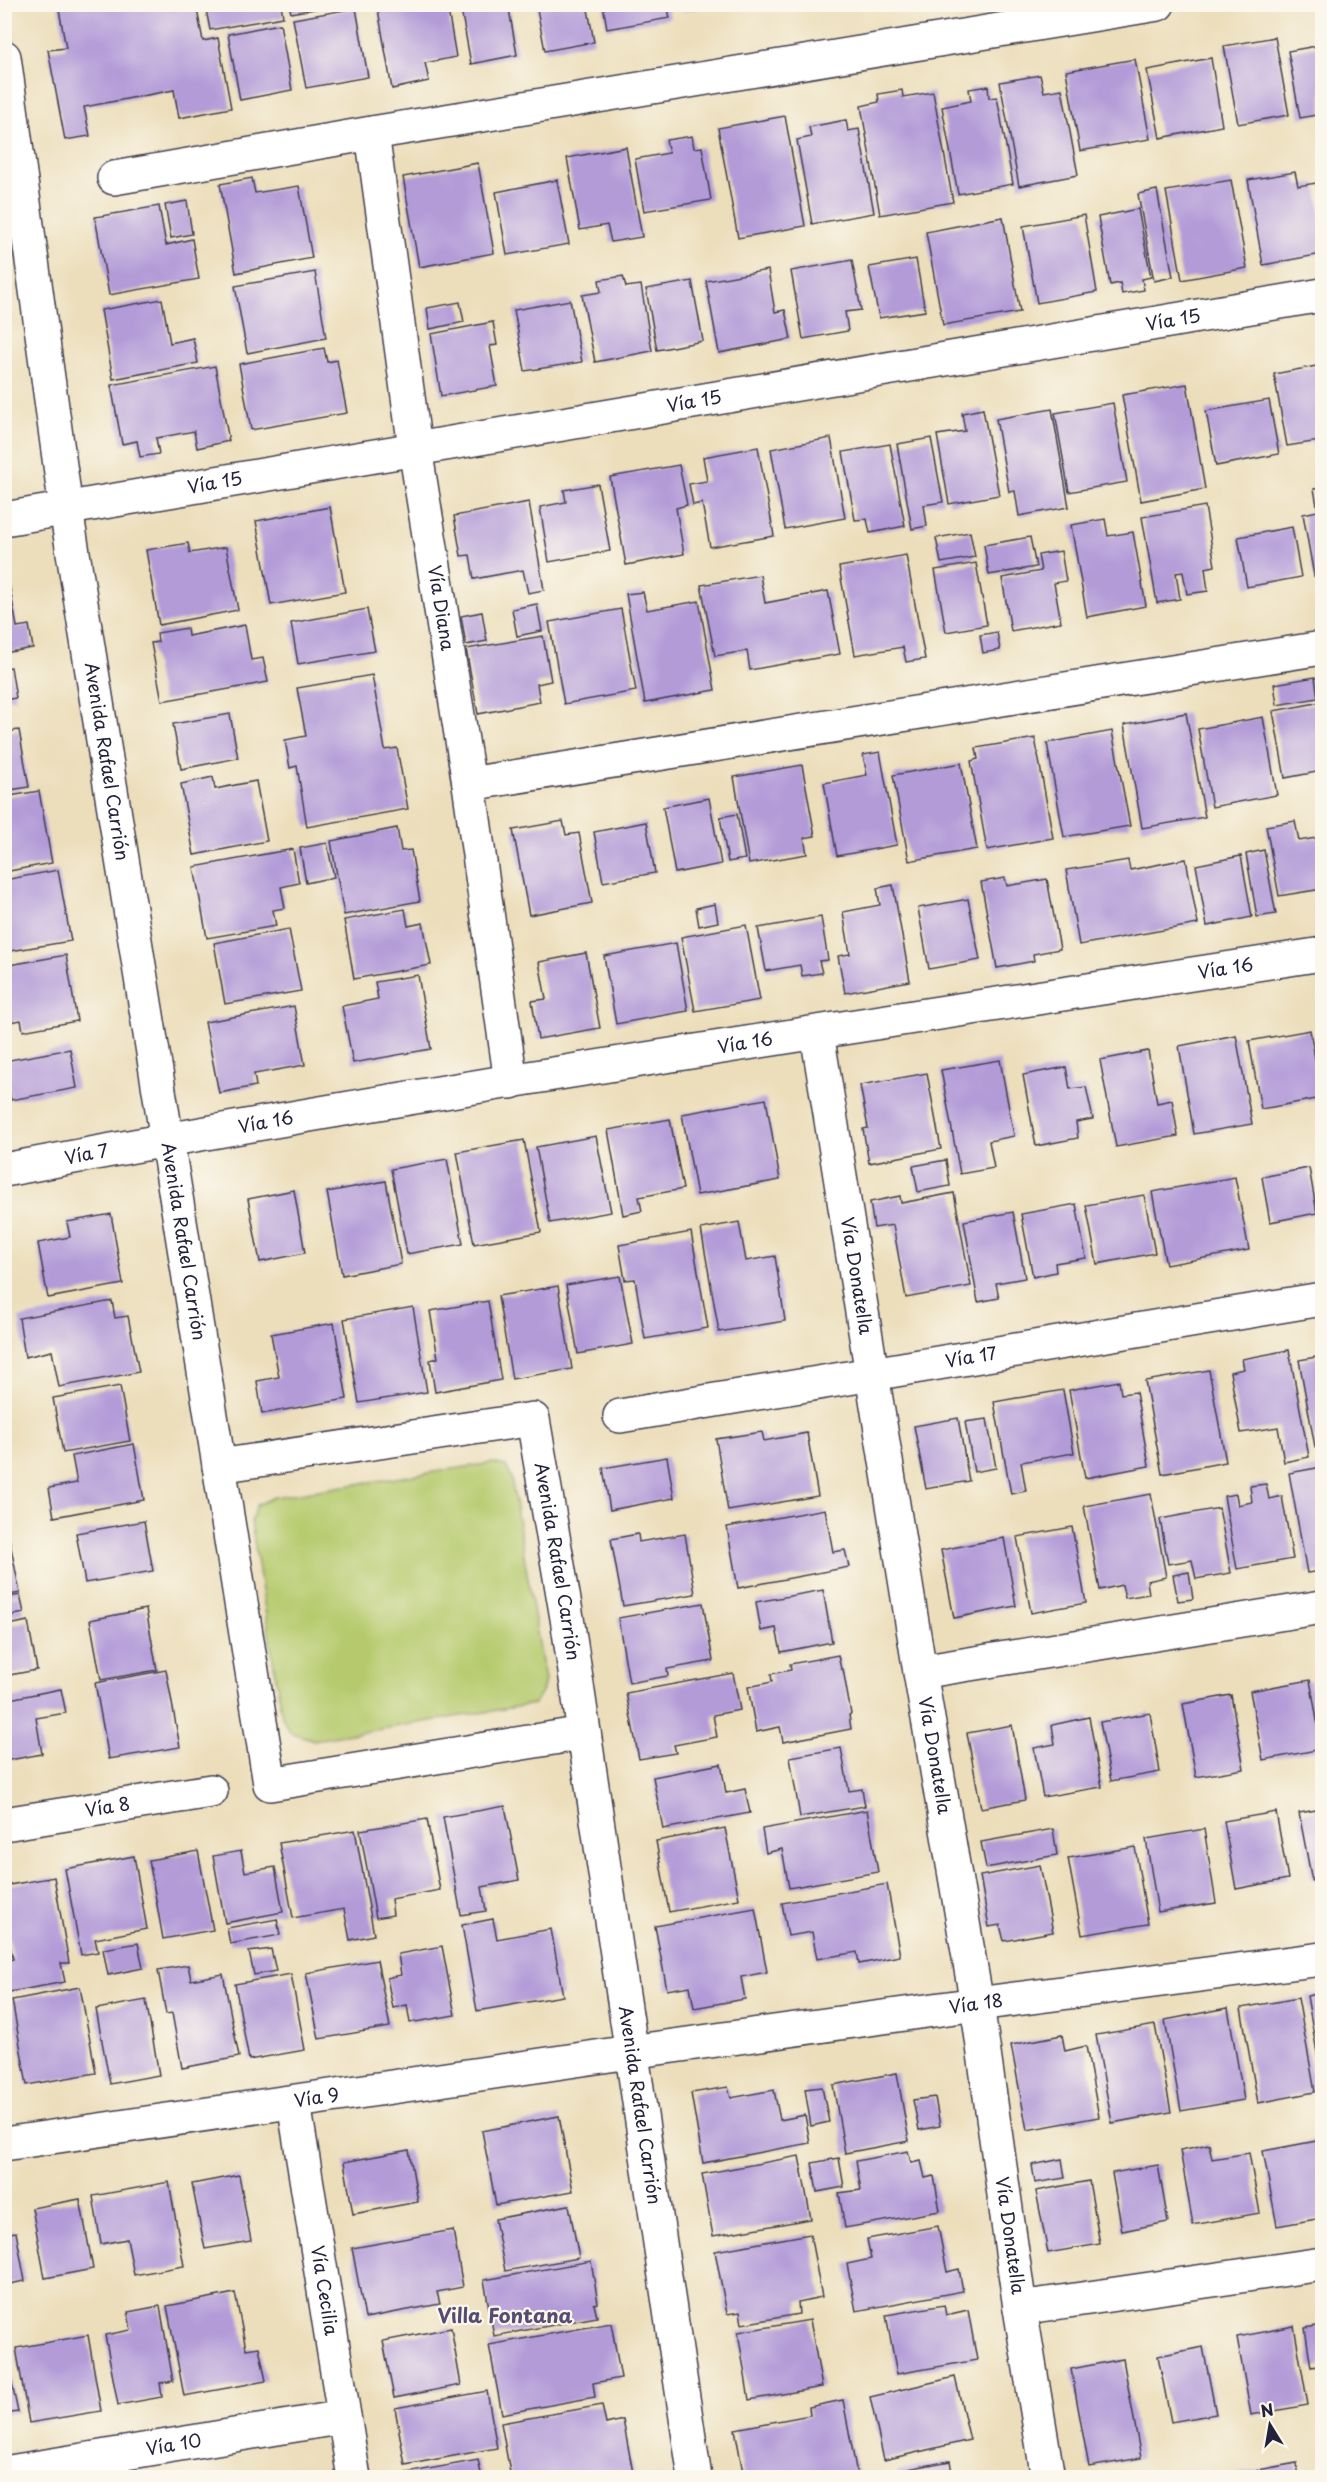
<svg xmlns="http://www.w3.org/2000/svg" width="1327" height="2482" font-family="'Playpen Sans',sans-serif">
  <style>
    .green { fill: #b6ca6d; stroke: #6c7654; stroke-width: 1.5 }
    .building { fill: #b39bd8 }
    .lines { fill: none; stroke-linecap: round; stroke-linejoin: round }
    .street-casing { stroke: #403e4e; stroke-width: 36 }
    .street { stroke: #fff; stroke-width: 33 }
    .labels { text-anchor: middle; stroke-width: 4.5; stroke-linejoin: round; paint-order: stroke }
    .street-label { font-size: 18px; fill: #22223b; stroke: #fbf7ec }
    .neighbourhood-label { font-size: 20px; font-weight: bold; fill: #554c72; stroke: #fbf7ec }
  </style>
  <rect width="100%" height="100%" fill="#fbf7ec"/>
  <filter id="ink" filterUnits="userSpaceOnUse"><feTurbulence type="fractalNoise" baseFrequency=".0167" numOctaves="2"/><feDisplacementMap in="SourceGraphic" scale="12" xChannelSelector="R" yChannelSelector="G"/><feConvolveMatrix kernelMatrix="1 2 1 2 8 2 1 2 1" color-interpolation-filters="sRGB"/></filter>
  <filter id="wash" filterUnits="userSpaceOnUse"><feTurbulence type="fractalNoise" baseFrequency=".008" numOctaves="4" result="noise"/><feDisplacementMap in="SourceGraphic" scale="24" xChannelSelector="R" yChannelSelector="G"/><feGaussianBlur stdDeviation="1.35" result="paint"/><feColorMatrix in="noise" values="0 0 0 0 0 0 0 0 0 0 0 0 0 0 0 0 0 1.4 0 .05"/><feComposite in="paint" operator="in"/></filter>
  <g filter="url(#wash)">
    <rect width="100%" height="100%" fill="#ecdebb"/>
    <path class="green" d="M492 1463 506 1466 511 1477 545 1680 542 1693 534 1704 314 1740 289 1732 282 1716 251 1521 257 1505 274 1497Z"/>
    <g id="blocks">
      <path class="building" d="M58 4H196L203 41 218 38 231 108 179 118 174 90 84 107 90 136 65 140 48 50 66 48Z
        M205 4H281L283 17 210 30Z
        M289 4H332V6L291 13Z
        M377 4H447L456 57 425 63 429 81 392 89Z
        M460 4H530L509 9 517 55 471 64Z
        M536 4H587L594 42 545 51Z
        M603 4H667L670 18 607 29Z
        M682 4H711V6L683 11Z
        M356 8 368 77 306 88 293 19Z
        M280 24 292 90 240 100 228 34Z
        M1275 37 1289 115 1238 124 1224 46Z
        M1322 45V114L1300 118 1288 51Z
        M1211 58 1222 126 1160 138 1147 70Z
        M1135 59 1150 139 1080 151 1066 71Z
        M1040 75 1044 92 1062 89 1078 175 1019 186 1000 82Z
        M988 86 989 98 997 97 1013 184 958 194 942 107 971 101 969 89Z
        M902 90 903 97 933 92 953 202 880 215 861 106 879 102 878 94Z
        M785 116 805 226 738 238 718 128Z
        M846 120 848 131 859 129 874 213 812 224 797 140 811 137 809 127Z
        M692 136 694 148 702 147 711 200 644 211 635 159 669 153 666 140Z
        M626 147 642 237 611 242 607 225 580 230 567 158Z
        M478 163 494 253 419 267 403 177Z
        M1295 172 1298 186 1316 183 1322 220V254L1263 265 1248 180Z
        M252 178 255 193 299 186 312 258 236 273 220 184Z
        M557 180 569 244 507 255 496 192Z
        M1231 180 1247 268 1182 280 1166 191Z
        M1157 190 1173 277 1154 281 1138 194Z
        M187 201 192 234 171 238 165 205Z
        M159 206 166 245 192 239 199 279 109 295 95 217Z
        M1138 209 1151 277 1142 279 1144 290 1122 294 1120 283 1110 285 1098 217Z
        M1084 215 1097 292 1037 303 1023 226Z
        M1003 217 1020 312 943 325 926 232Z
        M916 259 925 311 879 318 869 267Z
        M852 260 861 310 845 312 848 331 803 339 791 271Z
        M768 270 775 312 785 310 791 339 719 353 706 281Z
        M315 272 326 338 247 353 235 286Z
        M623 276 626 287 641 285 652 351 595 362 582 295 601 292 599 280Z
        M692 281 703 341 657 350 646 289Z
        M162 299 170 343 193 338 198 363 113 379 101 310Z
        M570 300 582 362 525 371 514 310Z
        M460 302 464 322 430 329 427 308Z
        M493 322 497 345 490 346 497 386 441 396 431 334Z
        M324 348 327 362 337 360 347 413 251 430 239 364Z
        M1322 365V454L1319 441 1287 446 1274 374Z
        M215 366 229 441 197 448 194 431 156 438 159 454 140 457 137 441 122 444 111 385Z
        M1187 384 1205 489 1141 501 1122 395Z
        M1269 400 1279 454 1216 466 1206 411Z
        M1113 403 1127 482 1069 492 1055 413Z
        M983 409 999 495 949 504 937 435 965 431 962 413Z
        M1052 409 1069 507 1019 516 1015 491 1009 492 996 419Z
        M831 438 845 518 785 529 771 449Z
        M931 438 943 502 924 505 927 526 912 529 897 444Z
        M890 444 905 526 870 533 867 519 855 520 843 452Z
        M758 447 774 536 710 547 702 503 693 505 689 484 707 481 703 457Z
        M679 465 687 505 676 508 684 554 626 565 610 477Z
        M598 484 610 551 549 562 540 507 566 502 564 490Z
        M1322 488V574L1314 576 1303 514 1318 511 1314 489Z
        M529 502 544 590 528 593 523 570 474 579 470 555 461 556 454 516Z
        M1205 506 1215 566 1205 568 1208 591 1187 594 1183 572 1176 573 1180 599 1157 603 1142 517Z
        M330 507 345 592 271 605 256 521Z
        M1105 519 1108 536 1133 532 1146 606 1087 617 1071 525Z
        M1292 527 1301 577 1247 587 1238 537Z
        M970 532 975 557 941 563 936 538Z
        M1030 537 1036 567 989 575 984 545Z
        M188 543 190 553 226 547 238 610 159 625 146 550Z
        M1061 551 1066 581 1054 583 1061 622 1011 631 1002 578 1041 571 1038 555Z
        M906 555 925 659 906 662 903 647 855 655 839 567Z
        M976 563 987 625 946 632 935 570Z
        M760 575 765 603 828 591 840 654 750 670 747 651 715 656 701 585Z
        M4 583H9L17 627 29 625 33 648 4 653Z
        M643 592 647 610 699 601 715 690 645 703 626 594Z
        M537 604 542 631 517 636 512 609Z
        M367 609 375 651 298 664 291 623Z
        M621 609 636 691 564 704 549 622Z
        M482 612 487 641 466 645 461 616Z
        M245 625 251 660 263 658 268 682 162 701 151 643 158 642 157 633 187 628 188 636Z
        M997 632 1000 650 983 653 980 635Z
        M543 636 551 681 537 684 540 702 478 714 466 649Z
        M11 667 16 698 4 700V668Z
        M372 675 385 750 397 748 408 809 307 827 297 766 290 768 285 740 306 736 297 688Z
        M1315 677 1318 698 1277 705 1274 684Z
        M1322 702V771L1285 778 1273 711Z
        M1186 713 1205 817 1142 828 1124 725Z
        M230 714 238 758 181 769 173 724Z
        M1263 717 1277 795 1212 807 1198 729Z
        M19 730 29 787 4 791V732Z
        M1112 731 1130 826 1064 837 1047 743Z
        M1035 738 1053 838 987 850 971 761 978 759 976 748Z
        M880 752 897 845 837 856 824 783 867 775 863 755Z
        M961 763 977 849 909 861 893 775Z
        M802 765 815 836 804 838 807 854 749 864 734 777Z
        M213 777 215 789 256 781 267 841 194 855 181 784Z
        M39 791 52 863 4 872V797Z
        M709 798 721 864 675 873 663 807Z
        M737 814 745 859 728 862 720 817Z
        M563 821 566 835 579 833 592 903 529 915 513 830Z
        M1295 821 1299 841 1322 837V889L1279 896 1266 826Z
        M646 822 655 873 603 882 594 832Z
        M397 828 401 851 411 850 420 901 344 915 331 841Z
        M327 843 334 877 306 883 300 848Z
        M293 849 299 883 281 887 285 908 273 910 276 926 207 938 194 867Z
        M1264 850 1276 914 1257 917 1246 854Z
        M1241 856 1252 917 1207 926 1196 865Z
        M1186 859 1198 924 1079 945 1066 870 1128 860 1130 870Z
        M58 870 71 941 4 952V880Z
        M1005 878 1007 886 1047 879 1060 949 1033 954 1034 961 997 968 981 882Z
        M893 885 910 981 845 993 838 956 850 954 843 912 880 905 877 888Z
        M968 899 980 960 929 969 918 908Z
        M715 904 718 922 699 926 696 908Z
        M405 909 408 926 423 923 431 965 354 979 344 920Z
        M821 917 828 960 819 961 822 973 802 976 800 965 766 971 758 928Z
        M746 925 760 1000 695 1011 681 937Z
        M289 929 301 991 225 1004 214 943Z
        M676 943 688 1011 616 1024 604 956Z
        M586 953 600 1028 538 1039 532 1001 546 999 539 962Z
        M66 955 77 1021 23 1031 21 1020 4 1023V966Z
        M418 975 431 1049 353 1063 342 1006 378 999 375 982Z
        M294 1006 305 1065 254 1074 256 1086 219 1093 205 1022Z
        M1310 1030 1322 1098 1261 1109 1249 1041Z
        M1236 1035 1252 1124 1194 1134 1179 1046Z
        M70 1049 77 1088 11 1100 4 1061Z
        M1148 1051 1157 1103 1172 1100 1178 1136 1116 1147 1100 1060Z
        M1000 1060 1014 1136 989 1141 994 1168 960 1174 941 1070Z
        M1066 1067 1070 1089 1086 1087 1093 1119 1076 1122 1078 1138 1036 1146 1023 1075Z
        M927 1073 941 1149 869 1163 863 1129 868 1128 860 1085Z
        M766 1099 780 1180 697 1195 682 1114Z
        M670 1119 683 1189 639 1197 642 1211 623 1215 608 1130Z
        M596 1136 611 1212 550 1223 536 1147Z
        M524 1140 541 1232 474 1244 457 1152Z
        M447 1159 463 1244 407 1254 391 1169Z
        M946 1160 950 1186 918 1192 913 1166Z
        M1309 1168 1317 1213 1270 1222 1262 1177Z
        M1235 1177 1249 1250 1166 1265 1152 1192Z
        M386 1181 401 1264 342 1275 327 1192Z
        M294 1190 305 1253 260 1262 248 1199Z
        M954 1193 971 1286 906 1298 893 1225 874 1228 870 1202 900 1196 901 1203Z
        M1144 1195 1155 1253 1097 1264 1086 1205Z
        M1076 1204 1086 1258 1055 1263 1056 1272 1033 1277 1021 1214Z
        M1013 1212 1025 1278 996 1283 999 1298 978 1302 964 1221Z
        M111 1214 123 1284 48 1298 38 1243 70 1237 67 1222Z
        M739 1222 746 1261 775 1256 785 1321 719 1332 701 1229Z
        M691 1232 708 1328 645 1339 635 1279 625 1280 619 1245Z
        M620 1276 633 1344 578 1354 566 1285Z
        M558 1286 572 1369 512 1379 498 1296Z
        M112 1301 115 1318 128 1316 139 1372 59 1387 52 1351 25 1357 19 1318Z
        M488 1301 501 1380 435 1392 430 1360 438 1358 430 1311Z
        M413 1307 427 1392 359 1403 344 1319Z
        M334 1323 347 1399 262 1414 257 1381 279 1377 271 1334Z
        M1289 1350 1309 1457 1284 1462 1278 1427 1241 1433 1230 1372 1244 1369 1242 1359Z
        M1322 1356V1446L1315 1447 1299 1360Z
        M1209 1370 1226 1462 1162 1474 1145 1381Z
        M1119 1381 1121 1394 1136 1392 1149 1466 1085 1478 1069 1390Z
        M120 1386 130 1441 63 1453 53 1398Z
        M1063 1390 1074 1453 1021 1462 1026 1491 1011 1494 994 1402Z
        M958 1418 969 1481 926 1489 914 1426Z
        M987 1419 996 1468 974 1472 965 1422Z
        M762 1432 764 1441 807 1433 818 1496 728 1511 716 1439Z
        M134 1444 144 1500 54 1517 49 1488 77 1483 72 1456Z
        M667 1457 674 1498 610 1510 603 1468Z
        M1322 1467V1571L1307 1573 1289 1473Z
        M1266 1484 1269 1499 1282 1496 1293 1559 1237 1569 1224 1496 1236 1494 1238 1505 1252 1502 1250 1486Z
        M1151 1494 1166 1577 1147 1581 1149 1594 1125 1598 1122 1585 1100 1590 1084 1506Z
        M1219 1508 1231 1573 1196 1579 1192 1560 1168 1564 1160 1519Z
        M825 1509 833 1552 845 1550 849 1567 738 1588 727 1527Z
        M4 1512 20 1593 4 1596Z
        M144 1521 153 1571 85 1583 76 1533Z
        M1072 1527 1086 1603 1031 1613 1017 1537Z
        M638 1534 639 1542 685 1534 695 1594 623 1606 611 1539Z
        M1004 1538 1016 1606 954 1618 941 1550Z
        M1189 1572 1193 1599 1178 1601 1173 1575Z
        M823 1590 832 1642 781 1652 776 1628 761 1631 756 1602Z
        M20 1595 24 1613 4 1617V1598Z
        M703 1603 713 1661 667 1669 668 1676 629 1683 618 1618Z
        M146 1609 157 1670 101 1680 90 1620Z
        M28 1621 37 1670 4 1676V1626Z
        M838 1655 841 1669H843L851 1714 849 1715 851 1729 783 1742 780 1727 756 1732 748 1687 772 1682 771 1674 791 1670 790 1664Z
        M166 1670 180 1747 109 1759 95 1683Z
        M733 1673 740 1710 713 1715 717 1737 674 1745 676 1753 639 1759 626 1693Z
        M1310 1680 1322 1749 1263 1760 1250 1691Z
        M61 1689 66 1713 36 1718 42 1754 4 1761V1700Z
        M1231 1695 1244 1769 1196 1777 1183 1704Z
        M1150 1713 1160 1772 1111 1781 1100 1722Z
        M1089 1717 1102 1787 1043 1797 1034 1748 1055 1744 1052 1725Z
        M1012 1725 1025 1800 981 1808 967 1733Z
        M841 1748 849 1791 862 1789 865 1806 800 1817 790 1757Z
        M721 1764 726 1793 745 1789 750 1813 663 1829 653 1777Z
        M505 1806 519 1880 482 1887 486 1911 461 1915 443 1817Z
        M1322 1809V1879L1312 1881 1299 1813Z
        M867 1810 878 1872 789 1888 782 1849 766 1853 762 1829Z
        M1276 1812 1288 1879 1236 1889 1224 1821Z
        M427 1819 440 1890 391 1899 393 1915 376 1918 360 1830Z
        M725 1828 739 1899 669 1912 656 1841Z
        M1053 1829 1057 1855 986 1868 981 1842Z
        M1204 1829 1216 1903 1158 1912 1146 1839Z
        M355 1830 374 1935 350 1940 344 1909 293 1918 279 1843Z
        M1135 1847 1148 1924 1082 1935 1068 1858Z
        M198 1851 213 1930 163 1939 149 1860Z
        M241 1851 245 1872 275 1867 283 1912 225 1923 213 1856Z
        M134 1856 147 1929 95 1939 98 1952 81 1955 65 1869Z
        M1040 1865 1053 1932 1004 1941 1000 1925 989 1927 980 1876Z
        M54 1877 69 1963H61L65 1982 4 1993V1961L13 1959 4 1914V1886Z
        M887 1884 900 1956 859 1964 857 1952 817 1959 812 1932 788 1936 782 1903Z
        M755 1908 767 1972 741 1977 745 1999 694 2008 690 1986 667 1990 655 1926Z
        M277 1919 280 1935 230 1944 227 1928Z
        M493 1919 497 1939 551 1929 563 1996 477 2011 462 1925Z
        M138 1943 143 1968 108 1975 103 1949Z
        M442 1946 455 2015 410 2023 407 2005 393 2008 387 1978 401 1975 398 1954Z
        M271 1949 276 1971 254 1975 249 1952Z
        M377 1960 390 2027 319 2039 306 1973Z
        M188 1965 191 1980 223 1974 239 2057 182 2068 172 2013 166 2014 158 1970Z
        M291 1974 305 2050 249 2060 235 1984Z
        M80 1987 96 2073 27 2085 12 2000Z
        M1322 1993V2075H1321L1307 1996Z
        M1298 1998 1315 2092 1258 2103 1241 2008Z
        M146 2000 159 2075 110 2084 96 2009Z
        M1228 2008 1244 2100 1181 2111 1165 2020Z
        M1155 2025 1171 2112 1112 2123 1096 2035Z
        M1062 2035 1065 2051 1086 2046 1099 2117 1027 2130 1011 2045Z
        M897 2073 909 2141 845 2153 833 2085Z
        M728 2087 731 2098 774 2090 780 2120 805 2115 810 2143 703 2163 691 2093Z
        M822 2087 829 2122 811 2126 805 2089Z
        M935 2097 940 2126 919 2130 913 2100Z
        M559 2116 573 2191 496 2205 482 2131Z
        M1322 2140V2218L1277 2226 1263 2151Z
        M1209 2144 1212 2159 1249 2153 1260 2213 1193 2225 1180 2150Z
        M409 2150 418 2202 353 2214 344 2162Z
        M908 2151 911 2163 921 2161 925 2178 934 2176 940 2211 845 2228 839 2193 861 2190 856 2161Z
        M799 2156 811 2219 713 2236 702 2174Z
        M839 2158 844 2187 817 2192 812 2163Z
        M1062 2159 1065 2178 1035 2183 1032 2165Z
        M1158 2165 1168 2222 1122 2231 1112 2173Z
        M239 2175 251 2241 205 2249 192 2184Z
        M1089 2181 1100 2244 1048 2253 1036 2191Z
        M169 2182 184 2266 134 2275 127 2239 101 2244 93 2196Z
        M80 2199 93 2269 45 2278 32 2208Z
        M569 2205 579 2258 505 2271 495 2219Z
        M938 2226 947 2272 959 2269 963 2291 856 2311 847 2264 871 2259 867 2239Z
        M453 2230 463 2287 437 2292 440 2304 365 2318 352 2248Z
        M16 2232 25 2281 4 2285V2234Z
        M810 2234 822 2297 798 2302 799 2314 742 2324 740 2312 727 2314 715 2251Z
        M591 2261 598 2303 594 2304 597 2317 494 2336 484 2280Z
        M235 2293 246 2349 259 2347 266 2381 184 2396 167 2306Z
        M944 2305 946 2315 968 2310 977 2360 897 2374 886 2315Z
        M160 2306 173 2381 160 2383 162 2397 118 2405 105 2335 131 2330 128 2312Z
        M810 2320 822 2387 749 2400 738 2332Z
        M611 2323 621 2378 593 2383 595 2397 502 2414 489 2345Z
        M1322 2325V2365L1311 2367 1305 2328Z
        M1294 2326 1308 2405 1251 2415 1237 2337Z
        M451 2328 461 2385 394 2398 383 2341Z
        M88 2335 101 2411 29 2423 16 2348Z
        M4 2347 18 2412 4 2414Z
        M1203 2347 1216 2414 1171 2422 1158 2356Z
        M1123 2359 1141 2458 1089 2467 1071 2369Z
        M955 2377 970 2440 884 2460 870 2397Z
        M487 2391 497 2448 405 2465 395 2408Z
        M843 2400 857 2474 837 2478H744L735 2429 810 2415 809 2407Z
        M602 2405 606 2424 623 2420 634 2478H511L501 2423Z
        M478 2460 482 2478H407L406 2473Z
        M950 2461 953 2478H898L897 2471Z
        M1297 2463 1299 2478H1237L1236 2474Z
        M1141 2471 1142 2478H1112V2476Z"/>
    </g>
  </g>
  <g filter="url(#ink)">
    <use href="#blocks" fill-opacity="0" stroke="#403e4e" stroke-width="1.5"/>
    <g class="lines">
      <defs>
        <g id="street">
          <path id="s1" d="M4 57 66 509 270 1784 584 1733"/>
          <path id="s2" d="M372 133 415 448 469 784 511 1082"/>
          <path d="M114 178 372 133 1158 4"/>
          <path id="s3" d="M4 519 1322 295"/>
          <path d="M469 784 1322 648"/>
          <path id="s4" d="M817 1033 920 1672 977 2004 1020 2308 1048 2478"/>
          <path id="s5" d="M4 1170C442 1087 883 1022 1322 954"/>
          <path id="s6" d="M620 1416 1322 1299"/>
          <path id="s7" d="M219 1466 533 1419 567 1618 695 2478"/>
          <path d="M920 1672 1322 1607"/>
          <path id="s8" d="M4 1824 211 1791"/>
          <path id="s9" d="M294 2103 354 2478"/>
          <path id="s10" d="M4 2144 630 2052 977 2004 1322 1959"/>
          <path d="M1020 2308 1322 2264"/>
          <path id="s11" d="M4 2473 344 2417"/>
        </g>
      </defs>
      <use href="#street" class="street-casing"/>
      <use href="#street" class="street"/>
    </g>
  </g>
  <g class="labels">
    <g class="street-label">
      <text dy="6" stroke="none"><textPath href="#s3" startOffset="1186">Vía 15</textPath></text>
      <text dy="6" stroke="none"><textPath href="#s3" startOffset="700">Vía 15</textPath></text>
      <text dy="6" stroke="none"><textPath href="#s3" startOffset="214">Vía 15</textPath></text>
      <text dy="6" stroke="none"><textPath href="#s2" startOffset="480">Vía Diana</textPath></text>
      <text dy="6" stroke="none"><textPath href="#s1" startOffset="712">Avenida Rafael Carrión</textPath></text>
      <text dy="6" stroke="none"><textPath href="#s5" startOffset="1238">Vía 16</textPath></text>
      <text dy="6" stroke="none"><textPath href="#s5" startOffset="752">Vía 16</textPath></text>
      <text dy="6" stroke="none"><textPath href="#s5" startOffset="266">Vía 16</textPath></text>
      <text dy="6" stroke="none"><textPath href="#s5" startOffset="84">Vía 7</textPath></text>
      <text dy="6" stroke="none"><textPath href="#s1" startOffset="1198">Avenida Rafael Carrión</textPath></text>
      <text dy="6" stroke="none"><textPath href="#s4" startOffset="246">Vía Donatella</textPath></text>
      <text dy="6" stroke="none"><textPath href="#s6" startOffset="356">Vía 17</textPath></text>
      <text dy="6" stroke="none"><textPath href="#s7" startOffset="462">Avenida Rafael Carrión</textPath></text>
      <text dy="6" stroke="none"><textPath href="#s4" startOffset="732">Vía Donatella</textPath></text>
      <text dy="6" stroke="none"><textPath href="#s8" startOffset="105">Vía 8</textPath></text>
      <text dy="6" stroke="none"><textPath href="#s10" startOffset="982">Vía 18</textPath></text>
      <text dy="6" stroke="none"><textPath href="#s10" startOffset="316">Vía 9</textPath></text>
      <text dy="6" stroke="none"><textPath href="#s7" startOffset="1012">Avenida Rafael Carrión</textPath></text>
      <text dy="6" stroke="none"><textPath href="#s4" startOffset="1218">Vía Donatella</textPath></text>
      <text dy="6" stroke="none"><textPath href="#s9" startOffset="190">Vía Cecilia</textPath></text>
      <text dy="6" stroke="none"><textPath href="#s11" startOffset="172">Vía 10</textPath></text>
    </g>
    <g class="neighbourhood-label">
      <text x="505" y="2323">Villa Fontana</text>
    </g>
  </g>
  <rect width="1327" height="2482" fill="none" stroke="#fbf7ec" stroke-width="24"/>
  <g transform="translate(1270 2425) rotate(349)" stroke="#fbf7ec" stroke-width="4.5" paint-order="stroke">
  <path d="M0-4.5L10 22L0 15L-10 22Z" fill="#22223b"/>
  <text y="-9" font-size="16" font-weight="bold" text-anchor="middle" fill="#22223b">N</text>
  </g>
</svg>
